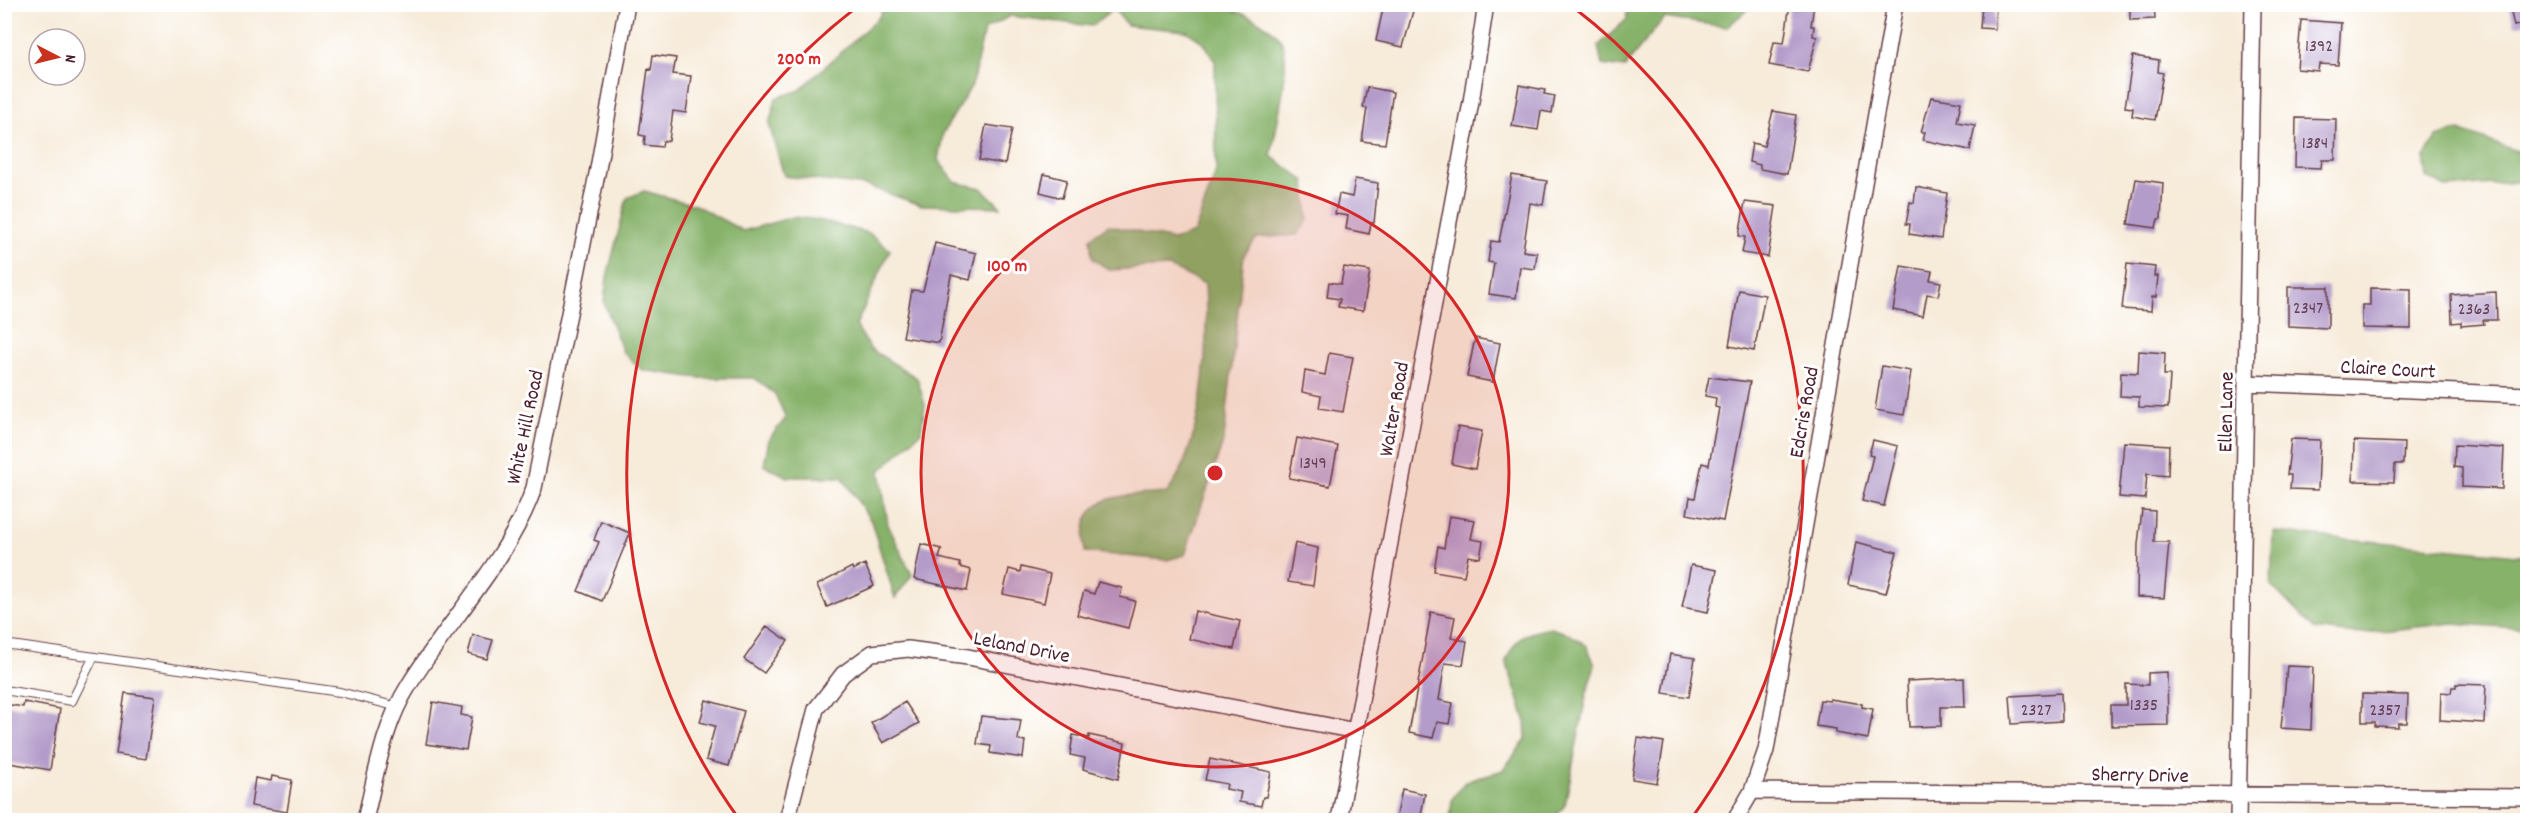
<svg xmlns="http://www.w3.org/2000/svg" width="2532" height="825" font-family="Dekko,sans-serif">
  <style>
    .forest { fill: #87b26a; stroke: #68684a; stroke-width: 1.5 }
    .building { fill: #b49cca }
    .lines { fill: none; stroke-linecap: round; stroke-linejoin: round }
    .lane-casing { stroke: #643e45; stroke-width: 10 }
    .street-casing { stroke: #643e45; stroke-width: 18 }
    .lane { stroke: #fff; stroke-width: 8 }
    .street { stroke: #fff; stroke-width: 15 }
    .ring { fill: none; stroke: #d62828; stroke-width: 3 }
    .labels { text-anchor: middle; stroke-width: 6; stroke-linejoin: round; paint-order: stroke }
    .number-label { font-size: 18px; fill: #643e53 }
    .street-label { font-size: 21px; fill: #4a1f2b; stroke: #fff }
    .centre { fill: #d62828; stroke: #fff; stroke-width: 3 }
    .ring-label { font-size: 18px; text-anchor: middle; font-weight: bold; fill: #d62828; stroke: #fff; stroke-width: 6; stroke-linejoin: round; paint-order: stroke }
  </style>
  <rect width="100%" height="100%" fill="#fff"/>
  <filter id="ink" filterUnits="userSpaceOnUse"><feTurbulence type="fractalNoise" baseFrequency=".0167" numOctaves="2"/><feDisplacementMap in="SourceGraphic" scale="12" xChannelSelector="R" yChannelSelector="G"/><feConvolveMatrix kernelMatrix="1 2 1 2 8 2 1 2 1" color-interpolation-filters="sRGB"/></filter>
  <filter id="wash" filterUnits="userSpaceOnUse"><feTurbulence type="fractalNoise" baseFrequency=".008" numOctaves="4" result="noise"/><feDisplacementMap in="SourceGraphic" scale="24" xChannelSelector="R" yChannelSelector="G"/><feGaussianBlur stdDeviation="1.35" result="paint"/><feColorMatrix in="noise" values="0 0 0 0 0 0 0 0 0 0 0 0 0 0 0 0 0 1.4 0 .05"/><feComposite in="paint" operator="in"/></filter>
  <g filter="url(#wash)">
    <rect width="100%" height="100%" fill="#f7ebd9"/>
    <path class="forest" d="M885 5H1217C1238 11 1264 20 1279 37 1295 56 1275 130 1271 156L1305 181 1308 220 1297 235 1257 238 1244 255 1224 439 1185 555 1167 560 1085 552C1077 489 1121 497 1167 493 1204 445 1209 343 1205 284L1169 267 1109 270 1092 258 1090 238 1108 225 1173 240 1194 233 1216 172 1215 61 1204 43 1186 31 1127 25 1114 9 1092 26 1010 16 984 30 972 85 943 133 938 160 955 182 981 188 1001 207 921 205 867 186 784 176 769 124 776 98 800 90 879 17Z
      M1625 5V4L1753 5 1727 27 1664 18 1624 68 1602 65 1598 46 1627 19Z
      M2459 130 2527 155V181L2445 188 2427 177 2424 157 2437 137Z
      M644 191 695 205 743 231 793 217 818 220 869 233 890 250 856 325 870 349 917 378 925 405 921 432 880 471 888 525 912 575 895 598 871 521 842 477H788L764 465 769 439 786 418 775 394 754 378H699L642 370 623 352 604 303 607 277 627 198Z
      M2273 532 2527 556V629L2453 623 2355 634 2314 629 2271 585Z
      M1550 628 1569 634 1587 646 1595 665 1586 696 1565 805 1553 820H1450L1452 799 1465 782 1503 770 1526 739 1525 719 1506 661C1516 637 1524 633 1550 628Z"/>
    <g id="blocks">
      <path class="building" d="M1384 4H1410L1409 10 1413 11 1403 47 1376 41Z
        M1790 4H1814L1811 26H1814L1813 36 1817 37 1808 72 1769 65 1774 42 1784 43Z
        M1982 4H1996L1995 29 1980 28Z
        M2130 4H2154L2155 19 2130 20Z
        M2509 4H2528V23L2514 26Z
        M2301 20 2341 23 2338 65 2319 64 2318 71 2297 69Z
        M653 55 676 58 673 74 691 76 686 113 673 111 669 141H663L662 147 644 145 645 136 639 135 648 69 651 70Z
        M2133 56 2159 60 2158 72 2163 73 2155 120 2132 116 2133 108 2125 107Z
        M1519 85 1545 90 1544 94 1555 96 1552 113 1541 111 1538 130 1512 126Z
        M1367 87 1393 92 1385 144 1362 141 1367 108 1363 107Z
        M1931 97 1961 102 1957 122 1975 125 1970 150 1923 140 1925 132H1921Z
        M1773 111 1796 115 1787 174 1760 169V165L1749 162 1752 143 1764 146Z
        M2296 118 2336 119 2335 160H2322L2321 168 2295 167Z
        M986 125 1012 129 1005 164 979 160Z
        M1044 174 1067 180 1062 198 1040 192Z
        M1512 175 1547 181 1543 205 1530 203 1523 251 1537 253 1535 269 1520 267 1516 298 1489 294 1494 263 1488 262 1491 241 1499 242Z
        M1355 179 1378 183 1374 223H1371L1369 234 1346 229 1348 216 1335 214 1339 194 1352 197Z
        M2136 179 2163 183 2161 219H2158L2156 228 2128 224Z
        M1916 187 1947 193 1941 239 1909 234 1910 224H1906L1910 202 1914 203Z
        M1745 202 1776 206 1768 257 1742 253 1745 237 1739 236Z
        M935 243 976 253 970 280 951 275 939 343 903 337 912 290 923 291Z
        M2127 264 2155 267 2154 276H2158L2156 297H2152L2151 311 2122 309Z
        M1901 266 1932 271 1930 280 1941 282 1938 296 1927 294 1923 316 1893 310Z
        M1344 267 1370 271 1363 311 1338 307 1340 299 1327 297 1329 282 1341 284Z
        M2288 287H2328V328L2288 326Z
        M2370 288 2411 289V329L2362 328V305H2370Z
        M1739 290 1765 295 1754 351 1729 346Z
        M2496 292 2497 320H2483L2484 324 2461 326V322L2452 323 2451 295Z
        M1475 338 1500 343 1493 382 1467 377Z
        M2139 351 2165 353 2164 375H2170L2168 408 2139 407V397L2120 396 2121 372 2138 373Z
        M1329 353 1353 357 1343 412 1319 408 1321 396 1302 392 1305 371 1325 375Z
        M1882 366 1911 371 1904 415 1875 410Z
        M1709 377 1750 382 1723 521 1687 514 1690 497 1695 498 1702 463 1709 465 1719 408 1715 407 1716 398 1705 396Z
        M1458 427 1482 431 1475 469 1452 464Z
        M1297 438 1338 446 1330 486 1289 478Z
        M2291 439 2320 440 2318 490 2290 489 2291 475H2287Z
        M1873 440 1898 446 1884 506 1862 501 1873 456 1869 455Z
        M2354 441 2404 443 2403 464H2395L2394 482 2353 481Z
        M2124 442 2169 445 2168 476 2147 474 2145 499 2119 497Z
        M2455 445 2504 448 2502 489 2462 487V468L2454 467Z
        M2142 510 2155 511 2154 542H2169L2164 598 2137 597 2138 544Z
        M1449 516 1475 520 1471 539 1483 541 1480 558 1468 556 1464 576 1434 571 1438 546 1444 548Z
        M601 521 630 533 602 601 578 591 599 542 594 540Z
        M1856 542 1897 552 1886 593 1848 585Z
        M1295 543 1318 548 1313 586 1288 582Z
        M921 544 942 549 939 558 960 563V567L971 570 967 591 914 579Z
        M865 564 874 586 827 607 817 585 852 567 853 570Z
        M1691 565 1717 570 1708 612 1682 607Z
        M1021 567 1050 574 1044 603 1003 594 1009 569 1020 572Z
        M1098 582 1122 588 1120 597 1135 601 1128 628 1077 615 1084 591 1094 594Z
        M1195 611 1240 621 1234 649 1189 639Z
        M1431 612 1455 617 1451 638 1467 641 1463 665 1445 663 1439 700 1453 703 1449 724 1437 722 1433 738 1409 733Z
        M767 626 788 641 764 673 744 659Z
        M473 635 493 640 487 659 468 654Z
        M1670 654 1695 658 1689 697 1663 693Z
        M2287 666 2313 667 2311 730 2281 728Z
        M2167 672 2168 725 2111 726V705H2126V684L2148 685V673Z
        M1964 678 1965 707H1941V726L1909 727 1907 681Z
        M2456 684 2486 685 2484 723 2440 720 2441 692 2451 693 2452 687H2456Z
        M125 693 155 697 146 759 116 754Z
        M2061 693 2062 721 2012 724 2010 696Z
        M2362 694 2408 695 2407 723H2398V727L2375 726V722H2362Z
        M1830 699 1862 704V707L1873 709 1868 739 1836 733V729L1816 726 1820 700 1830 701Z
        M706 700 744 711 729 766 706 760 715 726 700 722Z
        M24 702 60 709 50 770 4 762V704L23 707Z
        M433 702 462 707 461 715 472 717 466 750 426 744Z
        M905 702 919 723 883 743 871 723Z
        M981 716 1021 720 1018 740 1025 741 1023 758 990 753 991 746 977 744Z
        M1073 735 1089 738V735L1125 743 1118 779 1083 769 1085 758 1070 755Z
        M1638 738 1664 742 1657 783 1632 779Z
        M1210 759 1271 772 1266 797H1263L1261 806 1239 802 1241 792 1226 789 1227 784 1205 780Z
        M272 776 292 780 287 812 251 806 255 778 271 781Z
        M1402 789 1425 794 1420 820H1396Z"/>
    </g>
  </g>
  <g filter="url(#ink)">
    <use href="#blocks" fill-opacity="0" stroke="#643e45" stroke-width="1.5"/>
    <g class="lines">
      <defs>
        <path id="lane" d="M4 644 340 692 398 707
          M4 690 72 701 93 658"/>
        <path id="street" d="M2247 383 2528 395
          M1752 791 2528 797
          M365 820C376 775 383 726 409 685 449 620 508 561 534 488L598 169 627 4
          M787 820 816 709 843 674 872 653 908 649 968 657 1356 731
          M1339 820 1471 102 1486 4
          M1735 820 1752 791 1766 750 1895 4
          M2238 820 2253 4"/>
      </defs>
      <use href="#lane" class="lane-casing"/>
      <use href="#street" class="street-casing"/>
      <use href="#lane" class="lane"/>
      <use href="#street" class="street"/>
    </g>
  </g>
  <circle cx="1215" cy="473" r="294" fill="#d62828" fill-opacity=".12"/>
  <g class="ring">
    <circle cx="1215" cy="473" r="294"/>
    <path d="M739 819A588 588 0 0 1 857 7M1573 7A588 588 0 0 1 1691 819"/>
  </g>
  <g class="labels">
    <g class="number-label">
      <text x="2319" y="51">1392</text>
      <text x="2315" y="148">1384</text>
      <text x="2308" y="313">2347</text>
      <text x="2474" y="314">2363</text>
      <text x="1313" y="468">1349</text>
      <text x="2144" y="710">1335</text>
      <text x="2036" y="715">2327</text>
      <text x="2385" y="715">2357</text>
    </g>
    <g class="street-label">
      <text transform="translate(2388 368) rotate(3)" y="7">Claire Court</text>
      <text transform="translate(1393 409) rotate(-80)" y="7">Walter Road</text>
      <text transform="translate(1803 412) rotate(-80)" y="7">Edcris Road</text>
      <text transform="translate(2225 412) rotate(-89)" y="7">Ellen Lane</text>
      <text transform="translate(524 427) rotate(-78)" y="7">White Hill Road</text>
      <text transform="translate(1022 646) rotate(11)" y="7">Leland Drive</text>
      <text transform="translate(2140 774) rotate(1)" y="7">Sherry Drive</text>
    </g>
  </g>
  <circle cx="1215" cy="473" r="9" class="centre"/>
  <g class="ring-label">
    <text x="799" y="64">200 m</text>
    <text x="1007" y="271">100 m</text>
  </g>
  <rect width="2532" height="825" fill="none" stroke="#fff" stroke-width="24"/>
  <g transform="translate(57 57) rotate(97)"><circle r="28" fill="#ffffff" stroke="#b7a5aa" stroke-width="1.5"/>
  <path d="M0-4.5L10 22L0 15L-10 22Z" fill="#c8321e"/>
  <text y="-9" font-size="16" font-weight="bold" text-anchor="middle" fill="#4a1f2b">N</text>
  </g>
</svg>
